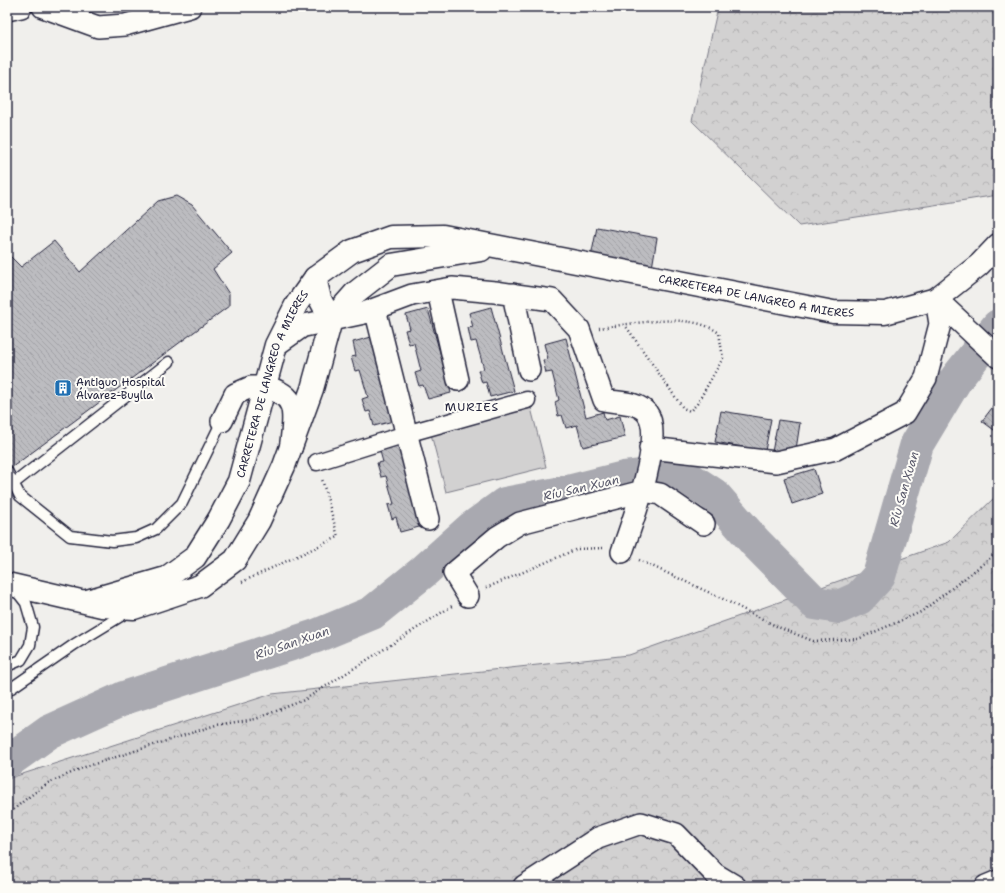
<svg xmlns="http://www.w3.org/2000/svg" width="1005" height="893" font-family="'Shantell Sans',sans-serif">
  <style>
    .forest { fill: url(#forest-crowns); stroke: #7a7a86 }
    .pitch { fill: #d2d1d1; stroke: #7a7a86 }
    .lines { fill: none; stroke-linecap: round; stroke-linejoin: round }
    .river { stroke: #a9a9b0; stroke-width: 34 }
    .building { fill: url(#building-back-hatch); stroke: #22223b }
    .service-casing { stroke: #22223b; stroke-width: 13 }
    .pedestrian-casing { stroke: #22223b; stroke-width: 19 }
    .minor-casing { stroke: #22223b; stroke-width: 24 }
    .secondary-casing { stroke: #22223b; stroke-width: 25 }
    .primary-casing { stroke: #22223b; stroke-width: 25 }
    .path { stroke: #22223b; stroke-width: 2.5; stroke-dasharray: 1 3; stroke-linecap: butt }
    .service { stroke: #fdfcf7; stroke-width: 10 }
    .pedestrian { stroke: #fdfcf7; stroke-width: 16 }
    .minor { stroke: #fdfcf7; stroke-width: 21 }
    .secondary { stroke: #fdfcf7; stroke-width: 22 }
    .primary { stroke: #fdfcf7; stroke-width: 22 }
    .labels { text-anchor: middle; stroke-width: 4; stroke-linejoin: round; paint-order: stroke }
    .street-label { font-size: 11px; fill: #22223b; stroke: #fdfcf7 }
    .poi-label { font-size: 11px; fill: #22223b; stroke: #fdfcf7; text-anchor: start }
    .neighbourhood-label { font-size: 12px; letter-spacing: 1px; fill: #22223b; stroke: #fdfcf7 }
    .water-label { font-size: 12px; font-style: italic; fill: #58586a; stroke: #fdfcf7 }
  </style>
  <defs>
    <pattern id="forest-crowns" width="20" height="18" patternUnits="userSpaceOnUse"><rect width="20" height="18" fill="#d2d1d1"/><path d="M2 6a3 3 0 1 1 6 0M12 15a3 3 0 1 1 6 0" fill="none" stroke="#b4b3b4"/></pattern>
    <pattern id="building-back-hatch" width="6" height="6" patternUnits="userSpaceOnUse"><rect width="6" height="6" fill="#bcbcc0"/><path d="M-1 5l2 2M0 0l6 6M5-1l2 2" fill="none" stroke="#a1a1a6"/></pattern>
  </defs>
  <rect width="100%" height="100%" fill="#f0efec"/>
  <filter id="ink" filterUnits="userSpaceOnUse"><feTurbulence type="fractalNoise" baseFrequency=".025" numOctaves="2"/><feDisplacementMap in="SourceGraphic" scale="8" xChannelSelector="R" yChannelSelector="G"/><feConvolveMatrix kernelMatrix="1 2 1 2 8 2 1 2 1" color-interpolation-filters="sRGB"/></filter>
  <g filter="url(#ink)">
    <path class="forest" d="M718 7H998V195L799 226 692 121Z
      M998 494V886H7V779L272 694 629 655 949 542Z"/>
    <path class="pitch" d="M531 408 546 467 446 492 431 434Z"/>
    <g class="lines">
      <path class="river" d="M7 762 49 732 124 698 316 636 372 613 423 572 472 528 505 504 568 492 624 478 679 472 714 495 755 542 815 603 839 607 859 598 879 576 917 444 956 379 998 326"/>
    </g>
    <path class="building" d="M176 196 192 205 232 253 213 269 229 294V306L7 471V253L21 267 54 241 80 272 158 201Z
      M597 227 657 238 652 268 591 257Z
      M491 307 514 391 490 397 486 382 482 383 478 370 484 369 476 341 471 342 468 328 473 327 469 313Z
      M428 309 451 393 428 399 423 385 419 386 415 373 421 371 414 343 409 344 405 330 410 329 406 315Z
      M375 336 397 420 374 426 370 411 366 412 362 399 368 397 360 370 355 371 351 357 356 356 353 342Z
      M566 338 586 417 603 412 605 420 620 416 625 437 583 447 577 425 566 428 562 415 558 416 555 402 559 400 552 372 546 373 543 360 548 359 544 344Z
      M998 400V433L982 421Z
      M721 411 771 419 765 451 715 442Z
      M778 420 800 423 795 456 772 452Z
      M401 442 423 526 400 532 396 517 392 519 388 505 394 504 386 476 381 477 377 463 383 462 379 448Z
      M814 469 822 494 792 504 784 478Z"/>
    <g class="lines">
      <defs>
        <path id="service" d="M7 471 20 496 70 536 112 541 136 538 156 529 182 503 222 421
          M13 484 169 362
          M7 666 21 660 30 645 33 627 26 603 15 589
          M7 691 75 644 129 611"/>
        <path id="pedestrian" d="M317 462 406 434 527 400"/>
        <path id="minor" d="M43 7 98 27 125 25 190 7
          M7 10 21 7
          M438 291 458 380
          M513 294 529 370
          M936 299 998 357
          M375 309 428 519
          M331 320 364 313 412 295 452 288 495 292 552 300 579 329 604 400C618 403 637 401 647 413 665 436 631 526 622 552
          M222 421 235 394 251 387H264
          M650 448 776 462 836 449 905 413 926 378 940 324 936 299
          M468 596 454 573 497 537 520 523 643 491 660 494 704 524
          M524 886 598 838 641 823 676 834 715 874 735 886
          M986 886 998 881"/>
        <g id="secondary">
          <path d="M278 343 302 326 331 320 320 299 315 278"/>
          <path d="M7 584 102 606 134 608 200 586 235 560 259 521 284 466 312 389 331 320 355 293 391 265 481 250"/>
          <path id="s1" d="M87 601 166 578 195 557 219 519 239 481 276 345 296 305 315 278 352 251 391 237 443 236 833 312 885 313 936 299 979 265 998 245"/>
        </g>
        <path id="primary" d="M264 387C301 395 294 416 291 447"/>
      </defs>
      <use href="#service" class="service-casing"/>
      <use href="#pedestrian" class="pedestrian-casing"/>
      <use href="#minor" class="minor-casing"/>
      <use href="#secondary" class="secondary-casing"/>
      <use href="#primary" class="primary-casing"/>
      <path class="path" d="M599 328C634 324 690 311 719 333L723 358 697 404 690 411 683 408 625 325
        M639 560 721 598 778 627 813 641 858 639 921 612 987 561 998 549
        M242 582 338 537 322 479
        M486 588 577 549 603 548
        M7 815 26 799 48 783 85 767 216 725 256 719 304 700 452 606"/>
      <use href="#service" class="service"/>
      <use href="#pedestrian" class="pedestrian"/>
      <use href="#minor" class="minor"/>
      <use href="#secondary" class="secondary"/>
      <use href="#primary" class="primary"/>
    </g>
  </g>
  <defs>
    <symbol id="building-square" viewBox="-11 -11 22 22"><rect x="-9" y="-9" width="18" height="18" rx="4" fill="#1f6fb2" stroke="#fdfcf7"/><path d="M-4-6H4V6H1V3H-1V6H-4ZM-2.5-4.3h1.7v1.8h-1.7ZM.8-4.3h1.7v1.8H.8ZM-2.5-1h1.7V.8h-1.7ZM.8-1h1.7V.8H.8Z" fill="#fff"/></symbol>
  </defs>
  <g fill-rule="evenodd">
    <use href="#building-square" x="53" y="378" width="20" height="20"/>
  </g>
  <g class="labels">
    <g class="street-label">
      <text dy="4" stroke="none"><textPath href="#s1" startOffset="883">CARRETERA DE LANGREO A MIERES</textPath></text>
      <text dy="4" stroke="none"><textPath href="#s1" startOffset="309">CARRETERA DE LANGREO A MIERES</textPath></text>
    </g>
    <g class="poi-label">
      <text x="76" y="386">Antiguo Hospital<tspan x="76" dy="13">Álvarez-Buylla</tspan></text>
    </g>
    <g class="neighbourhood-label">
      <text x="472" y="411">MURIES</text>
    </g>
    <g class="water-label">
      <text transform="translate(581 488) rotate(-13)" y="4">Ríu San Xuan</text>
      <text transform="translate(904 489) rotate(-74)" y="4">Ríu San Xuan</text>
      <text transform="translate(292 643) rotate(-19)" y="4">Ríu San Xuan</text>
    </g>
  </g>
  <rect width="1005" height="893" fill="none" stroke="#fdfcf7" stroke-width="24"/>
  <rect x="12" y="12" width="981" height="869" fill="none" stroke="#22223b" stroke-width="1.5" filter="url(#ink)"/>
</svg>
